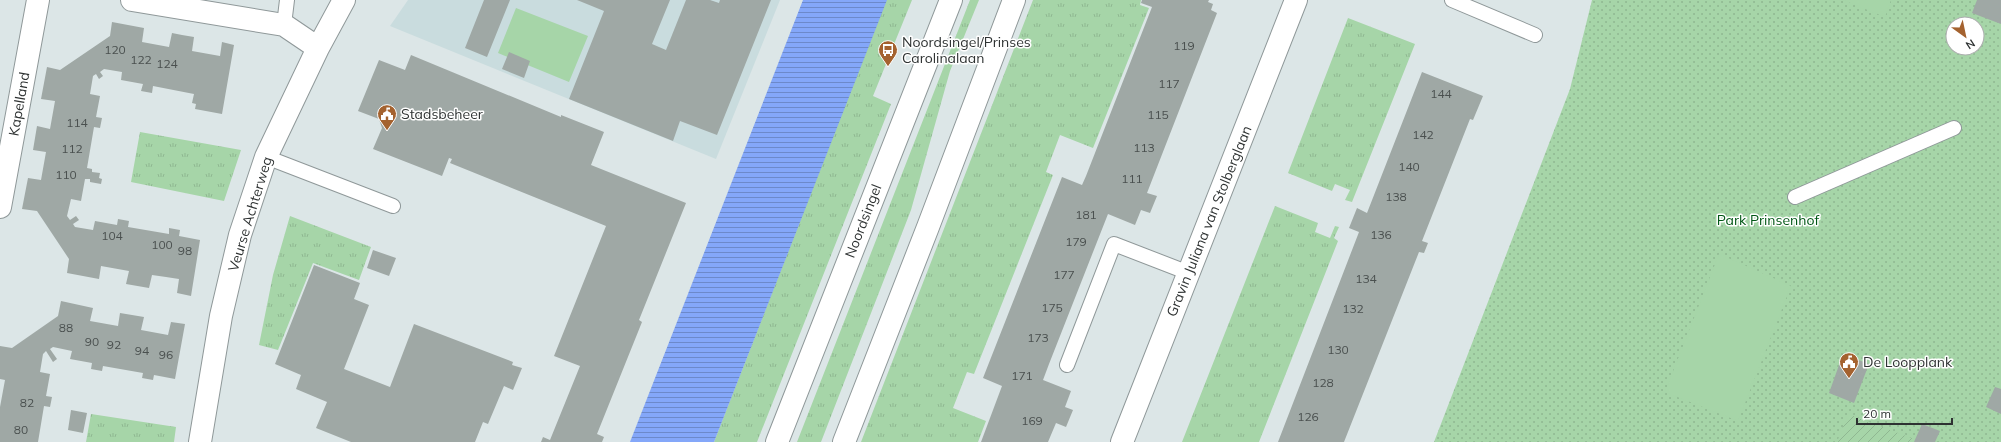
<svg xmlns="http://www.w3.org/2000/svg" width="2001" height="442" font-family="Mulish,sans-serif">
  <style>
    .built { fill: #c9dcde }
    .grass { fill: url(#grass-tufts) }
    .park { fill: url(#park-dots); fill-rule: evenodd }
    .garden { fill: url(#garden-furrows) }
    .pitch { fill: #a6d5a8 }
    .water { fill: url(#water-rules) }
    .building { fill: #9fa8a5 }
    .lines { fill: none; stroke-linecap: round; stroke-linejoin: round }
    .lane-casing { stroke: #8f9899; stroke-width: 16 }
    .street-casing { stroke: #8f9899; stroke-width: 24 }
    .secondary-casing { stroke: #8f9899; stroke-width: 24 }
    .lane { stroke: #fff; stroke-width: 14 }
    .street { stroke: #fff; stroke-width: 22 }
    .secondary { stroke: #fff; stroke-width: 22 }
    .labels { text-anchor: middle; stroke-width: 3; stroke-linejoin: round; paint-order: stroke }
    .number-label { font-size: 12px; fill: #4a504f }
    .poi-label { font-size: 14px; fill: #2e3232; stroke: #fff; text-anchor: start }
    .street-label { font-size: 14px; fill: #2e3232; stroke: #fff }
    .park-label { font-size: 14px; fill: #005715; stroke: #fff }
  </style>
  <defs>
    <pattern id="grass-tufts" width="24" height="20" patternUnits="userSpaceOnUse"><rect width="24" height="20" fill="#a6d5a8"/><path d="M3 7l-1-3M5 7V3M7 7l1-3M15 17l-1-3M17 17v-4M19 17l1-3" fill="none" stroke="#8fb791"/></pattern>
    <pattern id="park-dots" width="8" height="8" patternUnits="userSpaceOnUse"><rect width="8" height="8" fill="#a6d5a8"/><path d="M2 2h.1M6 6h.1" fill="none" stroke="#8fb791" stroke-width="1.8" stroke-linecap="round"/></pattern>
    <pattern id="garden-furrows" width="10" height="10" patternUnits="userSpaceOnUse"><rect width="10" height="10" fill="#a6d5a8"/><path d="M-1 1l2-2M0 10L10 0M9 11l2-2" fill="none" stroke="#8fb791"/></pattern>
    <pattern id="water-rules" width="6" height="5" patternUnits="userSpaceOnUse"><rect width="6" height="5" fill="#84a7f9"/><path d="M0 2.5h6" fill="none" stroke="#6c89ca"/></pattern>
  </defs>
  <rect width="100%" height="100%" fill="#dce6e7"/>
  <path class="built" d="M408 0H780L716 159 390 26Z"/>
  <path class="grass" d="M886 0H912L873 96 891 104 757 442H714Z
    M970 0H979L950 71 911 210 821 442H797Z
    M1033 0H1141L1140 5 1149 8 1093 148 1060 135 1046 172 1053 175 974 374 967 372 953 408 986 421 978 442H861Z
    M1348 18 1415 44 1352 202 1345 200 1350 190 1335 184 1332 191 1288 173Z
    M140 132 241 150 224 201 131 182Z
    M1275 206 1318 223 1315 232 1330 238 1335 226 1339 227 1334 238 1338 241 1259 442H1182Z
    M290 216 371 247 359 280 313 263 278 350 259 345 273 275Z
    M91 414 176 427 174 442H86Z"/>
  <path class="park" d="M1592 0H2001V442H1434L1570 89ZM1953 24H1977V48H1953Z"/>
  <path class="garden" d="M1848 414 1922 442H1837Z"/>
  <path class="pitch" d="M1843 0H1891L1885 17Z
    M516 8 588 36 569 82 498 53Z
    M1719 254 1791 286 1738 421 1665 392Z"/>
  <path class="water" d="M803 0H887L714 442H630Z"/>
  <path class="building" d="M484 0H510L487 57 465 48Z
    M577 0H670L652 44 666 50 686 0H710L719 3 720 0H771L717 135 680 121 673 141 569 99 604 11Z
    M1142 0H1209L1208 2 1213 4 1211 10 1217 13 1147 193 1157 196 1150 213 1141 210 1135 225 1108 214 1049 364 1043 380 1071 391 1065 407 1073 410 1066 427 1056 423 1048 442H981L1002 386 983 378 1062 177 1082 185 1086 176 1152 7 1141 3Z
    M1977 0H2001V24L1972 13Z
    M112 22 144 28 142 42 169 47 172 33 182 35 194 37 192 51 220 56 222 42 234 45 222 114 195 109 196 104 192 103 194 94 153 86 152 93 141 91 143 84 121 80 122 72 104 69 100 72 103 76 99 79 96 74 93 76 90 94 100 96 96 117 102 118 100 128 94 127 87 168 92 169V172L100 173 99 178 102 179 101 184 90 182V179H85L81 201 71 199 67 216 70 220 76 216 79 220 73 224 75 227 93 230 95 221 117 225 118 219 129 221 128 227 169 234V228L180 230 179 236 200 240 191 296 177 293 179 279 166 277 152 275 149 288 126 284 129 271 101 266 99 279 67 273 69 259 37 211 22 209 28 178 41 180 46 152 33 150 37 126 50 129 55 101 41 99 47 67 60 70 110 36Z
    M509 52 530 61 524 78 502 69Z
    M411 55 561 117V115L604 132 591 165 686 203 639 320 642 322 597 434 604 437 602 442H541L543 437 550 440 580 366 554 356 606 226 450 163 452 159 449 158 442 176 373 149 382 128 379 119 358 111 379 60 405 70Z
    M1422 72 1483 96 1473 120 1470 119 1422 241 1428 243 1424 253 1419 252 1344 442H1278L1359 232 1349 228 1357 208 1367 213Z
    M373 250 396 258 389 276 367 268Z
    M314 265 360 283 354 299 369 305 344 369 390 387 414 324 513 362 512 365 522 368 513 390 504 386 488 424 483 422 475 442H351L316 428 327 402 296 389 301 375 275 364Z
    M61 301 93 308 90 321 118 326 120 313 144 317 141 330 168 335 171 322 185 324 175 379 154 375 153 380 142 378 143 373 103 366 102 371 91 369 92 363 70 359 72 351 53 347 50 349 57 359 53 362 46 351 43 354 40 372 50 374 46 396 52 397 50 407 44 406 38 442H0V407L5 380 0 379V346L12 348 58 316Z
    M1843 354 1869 364 1854 403 1829 393Z
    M1995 387 2001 389V414L1986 407Z
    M71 410 87 413 83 433 68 430Z
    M1922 424 1940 431 1935 442H1914Z"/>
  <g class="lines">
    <defs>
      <path id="lane" d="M1452 0 1535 35
        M284 25 287 0
        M266 157 393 206
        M1795 197 1954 128
        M1067 365 1114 244 1189 273"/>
      <path id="street" d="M132 0 284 25 318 48
        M0 207 38 0
        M200 442 221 316 240 235 266 157 318 48 344 0
        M1122 442 1296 0"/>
      <path id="secondary" d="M777 442 951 0
        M844 442 928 227 1014 0"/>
    </defs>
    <use href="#lane" class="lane-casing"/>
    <use href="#street" class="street-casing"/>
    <use href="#secondary" class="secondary-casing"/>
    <use href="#lane" class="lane"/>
    <use href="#street" class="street"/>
    <use href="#secondary" class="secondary"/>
  </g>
  <defs>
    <symbol id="bus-pin" viewBox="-11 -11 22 30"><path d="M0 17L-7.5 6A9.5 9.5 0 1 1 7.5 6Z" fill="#a4622f" stroke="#fff"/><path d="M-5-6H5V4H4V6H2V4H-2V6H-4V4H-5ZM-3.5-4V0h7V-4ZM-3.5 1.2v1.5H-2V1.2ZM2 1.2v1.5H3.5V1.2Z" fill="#fff"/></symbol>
    <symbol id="civic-pin" viewBox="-11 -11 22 30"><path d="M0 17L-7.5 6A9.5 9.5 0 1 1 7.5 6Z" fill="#a4622f" stroke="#fff"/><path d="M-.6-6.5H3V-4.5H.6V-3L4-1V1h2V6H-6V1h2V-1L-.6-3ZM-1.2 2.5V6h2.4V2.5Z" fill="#fff"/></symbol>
  </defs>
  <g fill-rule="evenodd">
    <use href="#bus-pin" x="877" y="39" width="22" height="30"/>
    <use href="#civic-pin" x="376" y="103" width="22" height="30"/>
    <use href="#civic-pin" x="1838" y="351" width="22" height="30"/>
  </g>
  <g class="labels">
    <g class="number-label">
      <text x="1184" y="50">119</text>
      <text x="115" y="54">120</text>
      <text x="141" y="64">122</text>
      <text x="167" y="68">124</text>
      <text x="1169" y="88">117</text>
      <text x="1441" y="98">144</text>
      <text x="1158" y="119">115</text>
      <text x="77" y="127">114</text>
      <text x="1423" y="139">142</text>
      <text x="1144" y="152">113</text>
      <text x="72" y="153">112</text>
      <text x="1409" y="171">140</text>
      <text x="66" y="179">110</text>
      <text x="1132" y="183">111</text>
      <text x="1396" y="201">138</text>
      <text x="1086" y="219">181</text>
      <text x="1381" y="239">136</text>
      <text x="112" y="240">104</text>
      <text x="1076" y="246">179</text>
      <text x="162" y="249">100</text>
      <text x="185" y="255">98</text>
      <text x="1064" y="279">177</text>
      <text x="1366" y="283">134</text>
      <text x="1052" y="312">175</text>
      <text x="1353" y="313">132</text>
      <text x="66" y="332">88</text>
      <text x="1038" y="342">173</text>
      <text x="92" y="346">90</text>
      <text x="114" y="349">92</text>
      <text x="1338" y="354">130</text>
      <text x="142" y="355">94</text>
      <text x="166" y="359">96</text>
      <text x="1022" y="380">171</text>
      <text x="1323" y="387">128</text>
      <text x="27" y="407">82</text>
      <text x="1308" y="421">126</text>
      <text x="1032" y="425">169</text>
      <text x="21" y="434">80</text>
    </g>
    <g class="poi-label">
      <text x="902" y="47">Noordsingel/Prinses<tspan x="902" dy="16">Carolinalaan</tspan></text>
      <text x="401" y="119">Stadsbeheer</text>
      <text x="1863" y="367">De Loopplank</text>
    </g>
    <g class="street-label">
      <text transform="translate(19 104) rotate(-80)" y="5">Kapelland</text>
      <text transform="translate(250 214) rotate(-73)" y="5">Veurse Achterweg</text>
      <text transform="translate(863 221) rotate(-69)" y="5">Noordsingel</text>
      <text transform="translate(1209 221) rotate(-68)" y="5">Gravin Juliana van Stolberglaan</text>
    </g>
    <g class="park-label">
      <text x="1768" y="225">Park Prinsenhof</text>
    </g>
  </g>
  <g transform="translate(1965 36) rotate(147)"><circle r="19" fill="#ffffff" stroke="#abadad"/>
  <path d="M0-3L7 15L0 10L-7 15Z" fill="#a4622f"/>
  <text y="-6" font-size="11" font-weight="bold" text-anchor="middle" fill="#2e3232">N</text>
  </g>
  <path d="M1857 418v6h95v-6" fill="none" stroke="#2e3232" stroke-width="2"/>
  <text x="1863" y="418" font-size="12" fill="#2e3232" stroke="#ffffff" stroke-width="3" paint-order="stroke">20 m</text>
</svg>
